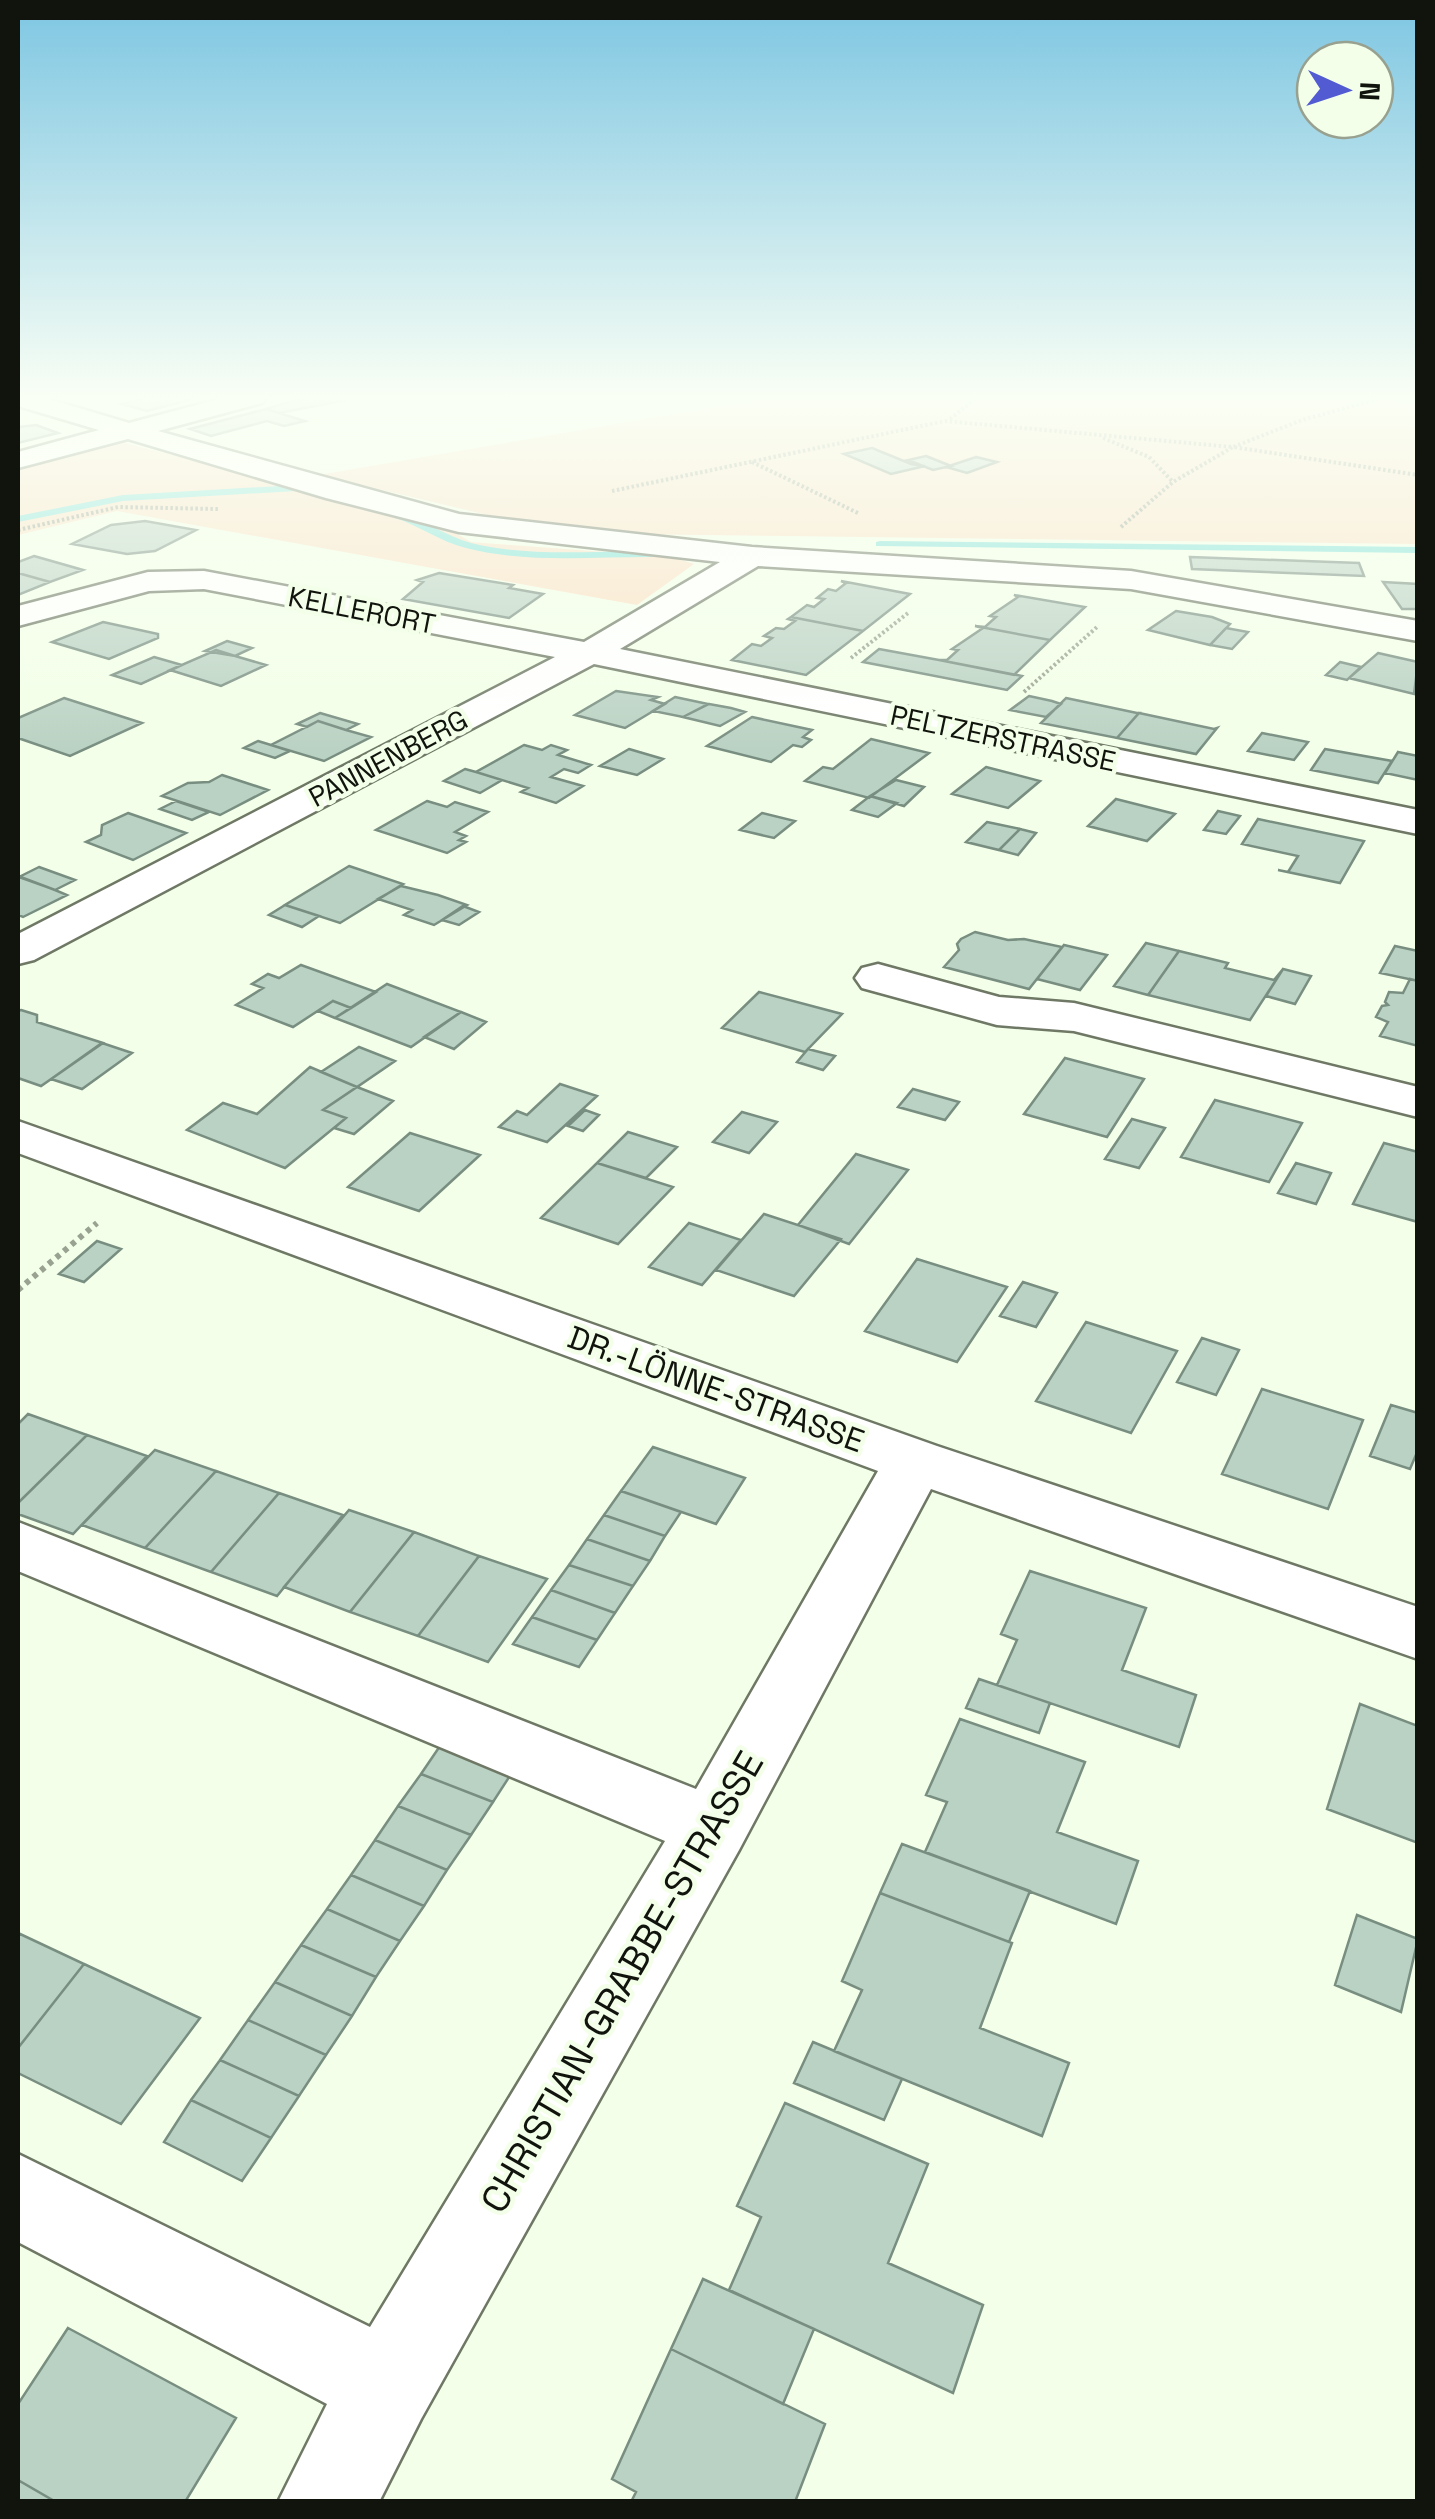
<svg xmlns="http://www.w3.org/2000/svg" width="1435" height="2519" font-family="'Space Grotesk',sans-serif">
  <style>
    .green { fill: #fae1c4 }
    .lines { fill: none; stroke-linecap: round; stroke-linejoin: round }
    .stream { fill: #7de1d8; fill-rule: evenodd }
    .building { fill: #bad2c3; stroke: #788e81; stroke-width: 2.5 }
    .minor-casing { stroke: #6e7865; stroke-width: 5 }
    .path-far1 { stroke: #99a291; stroke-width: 4; stroke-dasharray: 2.5 2.5; stroke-linecap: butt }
    .path { stroke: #99a291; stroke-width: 6; stroke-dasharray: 5 5; stroke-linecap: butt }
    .minor { fill: #fff; fill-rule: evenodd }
    .labels { text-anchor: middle; stroke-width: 9; stroke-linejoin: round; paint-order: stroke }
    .far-street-label { font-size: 28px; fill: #10140d; stroke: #f3ffe8 }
    .street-label { font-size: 32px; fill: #10140d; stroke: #f3ffe8 }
    .near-street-label { font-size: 38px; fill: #10140d; stroke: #f3ffe8 }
  </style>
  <rect width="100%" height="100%" fill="#f3ffe8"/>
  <path class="green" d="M768 398H1385L1417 406V544L622 534 534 526 319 475Z
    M114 440 445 527 471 542 672 557 694 564 637 605 117 511 18 535V467Z"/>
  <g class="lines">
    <path class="stream" d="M296 485 322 494 317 497 296 491 123 501 18 522V516L123 495Z
      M399 513C424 520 446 536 471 543 532 558 597 550 659 551L665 554 659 557C595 556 529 564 466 548 441 542 420 526 395 518L394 516Z
      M880 541 1418 547V553L876 546V542Z"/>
  </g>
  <path class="building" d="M144 398H189L193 399 147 411 122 404Z
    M301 398H333L342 401 279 413 266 409Z
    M266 409 305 421 284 426 267 421 211 436 190 429Z
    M36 425 58 433 18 443V427Z
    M872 448 911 464 925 466 891 474 844 454Z
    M926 456 951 466 933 470 908 460Z
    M976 457 997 462 967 473 946 467Z
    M145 521 196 530 155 551 127 554 72 544 111 525Z
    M34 556 83 570 50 582 18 573V562Z
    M1190 557 1359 563 1364 576 1192 569Z
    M18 573 50 582 18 595Z
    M439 573 513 585 509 588 543 594 509 618 403 599 423 582 417 580Z
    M841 581 910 594 863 631 791 617 807 605 814 607 824 599 817 598 828 589 836 591 846 583Z
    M1383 582 1418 584V609H1402Z
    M1014 595 1085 607 1050 640 975 626 985 627 996 617 990 616 1018 597Z
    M1176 611 1212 617 1230 624 1210 645 1148 630Z
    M791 617 863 631 806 675 732 660 752 644 761 646 772 638 764 636 776 628 784 629 795 621 788 619Z
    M103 622 158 634V638L109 659 52 642Z
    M975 626 1050 640 1014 675 939 660H947L958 650 952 649 983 628Z
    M1226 628 1248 632 1232 649 1210 645Z
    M227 641 252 648 235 656 205 651Z
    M879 649 939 660 1022 676 1007 690 863 662Z
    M216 650 235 656 266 665 221 686 170 670Z
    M1378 653 1418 662 1414 694 1349 678Z
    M154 657 182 665 141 684 112 675Z
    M1340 662 1361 667 1347 680 1326 675Z
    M616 691 658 697 651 700 665 704 625 728 575 715Z
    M1029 696 1052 701 1061 704 1046 717 1010 710Z
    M675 697 708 704 683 717 653 711Z
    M64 698 142 723 70 756 18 738V718Z
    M1066 698 1137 713H1139L1117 738 1041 723Z
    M709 704 731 708 745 712 720 726 683 717Z
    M320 713 358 724 346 730 318 721 307 727 297 724Z
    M1139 713 1214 729 1217 728 1196 754 1117 738Z
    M752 717 812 730 803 737 811 740 802 747 793 745 771 762 707 746Z
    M318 721 346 730 371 737 324 761 271 745Z
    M1262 733 1308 742 1294 760 1248 751Z
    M871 739 929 753 869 798 805 781 823 767 833 769Z
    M258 741 271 745 290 751 275 758 244 748Z
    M524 745 542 750 551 745 567 750 558 755 591 765 578 773 564 769 551 777 583 786 556 803 521 792 528 788 476 772Z
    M629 749 663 759 637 775 600 766Z
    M1325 749 1392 761 1378 783 1311 770Z
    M1398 752 1418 756V780L1385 773Z
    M986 767 1040 781 1008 808 952 794Z
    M465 769 476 772 502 780 480 793 444 781Z
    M222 775 268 790 220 815 162 796 188 783 209 782Z
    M896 780 924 787 904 806 870 796Z
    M870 796 897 803 878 817 852 810Z
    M1116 799 1175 814 1147 841 1088 826Z
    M176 801 209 812 192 820 160 809Z
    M427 801 447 807 455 802 488 812 455 832 466 836 459 840 466 842 447 853 376 830Z
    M1218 811 1240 816 1226 834 1204 830Z
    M128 813 186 833 133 860 86 842 101 835 102 825Z
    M762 813 795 821 774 838 740 830Z
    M1258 819 1364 841 1340 883 1278 870 1288 872 1298 856 1242 844Z
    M987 822 1020 829 999 850 966 842Z
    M1020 829 1036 833 1018 855 999 850Z
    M349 866 403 884 340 923 285 905Z
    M39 867 75 880 55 890 19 877Z
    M18 876 55 890 67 895 23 917 18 915Z
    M401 886 438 895 467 905 434 925 404 915 412 910 378 899Z
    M285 905 319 916 302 927 269 915Z
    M463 906 479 912 459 925 442 920Z
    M975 932 1008 940 1024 939 1062 947 1029 989 944 967 959 950 957 944 961 939Z
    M1146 943 1179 951 1148 995 1114 986Z
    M1064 945 1107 955 1080 990 1037 979Z
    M1395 946 1418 951V981L1380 973Z
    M1179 951 1228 963 1225 968 1274 980 1283 969 1250 1020 1148 995Z
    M301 965 376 992 351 1008 333 1001 293 1027 236 1005 263 988 252 984 268 974 279 978Z
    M1283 969 1311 976 1295 1004 1266 996Z
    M1410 979 1418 981V1046L1380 1036 1388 1022 1376 1017 1382 1006 1388 1005 1385 1002 1389 992 1403 993Z
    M387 984 461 1012 411 1047 335 1018Z
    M759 992 842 1014 805 1052 722 1028Z
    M333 1001 351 1008 335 1018 318 1011Z
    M21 1010 37 1015V1022L103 1043 41 1086 18 1078V1011Z
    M461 1012 486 1022 454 1049 424 1037Z
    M102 1043 132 1053 82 1089 51 1079Z
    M359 1047 395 1061 357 1087 321 1072Z
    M808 1049 835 1056 823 1070 797 1062Z
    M1065 1058 1144 1079 1107 1137 1024 1114Z
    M310 1067 357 1087 323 1110 346 1118 285 1168 187 1130 223 1103 257 1114Z
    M560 1084 597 1096 547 1142 499 1127 517 1111 527 1115Z
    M357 1087 393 1101 354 1134 334 1128 346 1118 323 1110Z
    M913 1089 959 1102 945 1120 898 1107Z
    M1215 1100 1302 1123 1269 1182 1181 1157Z
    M585 1110 599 1115 583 1131 568 1126Z
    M742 1112 777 1122 749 1153 713 1142Z
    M1132 1119 1165 1128 1139 1168 1105 1159Z
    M628 1132 677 1147 646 1178 597 1163Z
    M410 1133 480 1155 419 1211 348 1187Z
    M1384 1143 1418 1152V1222L1353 1204Z
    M856 1154 908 1170 849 1244 798 1225Z
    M597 1163 673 1187 618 1244 541 1218Z
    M1296 1163 1331 1173 1316 1204 1278 1193Z
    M764 1214 841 1239 794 1296 716 1270Z
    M689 1223 741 1240 702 1285 649 1267Z
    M97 1241 121 1249 84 1282 59 1274Z
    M917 1259 1007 1287 957 1362 865 1331Z
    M1023 1282 1057 1293 1036 1327 1000 1316Z
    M1086 1322 1177 1351 1131 1433 1036 1401Z
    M1202 1338 1239 1350 1216 1395 1177 1382Z
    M1262 1389 1363 1420 1328 1509 1222 1474Z
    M1391 1405 1418 1413V1450L1410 1469 1370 1456Z
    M28 1414 87 1435 18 1503V1424Z
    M87 1435 147 1456 73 1534 18 1514V1503Z
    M653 1447 745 1478 716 1524 621 1491Z
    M155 1450 216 1471 145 1548 82 1525Z
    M216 1471 279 1493 211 1572 145 1548Z
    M621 1491 681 1512 665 1536 604 1515Z
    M279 1493 343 1515 277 1596 211 1572Z
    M349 1510 414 1532 350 1612 284 1587Z
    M604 1515 665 1536 650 1561 587 1539Z
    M414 1532 479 1556 418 1636 350 1612Z
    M587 1539 650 1561 633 1586 569 1565Z
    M479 1556 547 1579 488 1662 418 1636Z
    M569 1565 633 1586 615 1613 551 1590Z
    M1030 1571 1146 1608 1122 1670 1196 1695 1179 1747 997 1685 1017 1640 1001 1634Z
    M551 1590 615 1613 597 1640 532 1617Z
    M532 1617 597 1640 579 1667 513 1644Z
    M979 1679 1050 1703 1039 1733 966 1708Z
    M1360 1704 1418 1726V1843L1327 1809Z
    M960 1719 1085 1762 1057 1832 1138 1861 1116 1924 925 1852 947 1802 926 1795Z
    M442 1743 513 1771 493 1802 421 1774Z
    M421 1774 493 1802 471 1835 398 1806Z
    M398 1806 471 1835 447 1870 375 1840Z
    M375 1840 447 1870 424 1906 351 1875Z
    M902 1844 1030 1891 1009 1942 880 1893Z
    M351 1875 424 1906 400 1941 327 1909Z
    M880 1893 1012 1943 980 2028 1069 2063 1042 2136 834 2051 862 1990 842 1981Z
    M327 1909 400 1941 376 1977 301 1945Z
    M1357 1915 1418 1939 1401 2012 1335 1985Z
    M18 1933 84 1964 18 2048Z
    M301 1945 376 1977 352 2016 275 1982Z
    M84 1964 200 2018 121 2124 18 2073V2048Z
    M275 1982 352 2016 326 2055 248 2020Z
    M248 2020 326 2055 299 2096 220 2060Z
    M813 2042 902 2079 884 2120 794 2083Z
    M220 2060 299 2096 271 2138 191 2100Z
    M191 2100 271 2138 242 2181 164 2142Z
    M785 2103 928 2164 888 2263 983 2305 953 2393 729 2290 761 2217 737 2206Z
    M703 2279 814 2329 783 2404 671 2349Z
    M68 2328 236 2418 185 2502H56L18 2480V2404Z
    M671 2349 825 2424 795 2502H631L636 2492 612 2479Z
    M18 2480 56 2502H18Z"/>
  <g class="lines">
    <defs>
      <path id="minor" d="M18 398H45L129 423 223 398H266L262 403 158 431 459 514 752 547 1131 571 1418 621V641L1131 589 758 566 620 649 1418 810V834L594 664 34 960 18 964V934L555 657 204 589 149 591 18 626V606L148 572 204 571 584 642 720 562 459 532 326 498 128 439 18 468V452L99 430 18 406Z
        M878 964 999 997 1074 1003 1418 1087V1117L1074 1031 997 1025 862 988 855 978 862 968Z
        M18 1121 937 1446 1418 1607V1659L931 1489 739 1850 421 2419 379 2502H278L327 2404 18 2242V2154L370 2327 665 1841 18 1571V1522L696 1789 878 1471 18 1153Z"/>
    </defs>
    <use href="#minor" class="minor-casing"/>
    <path class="path-far1" d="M950 419 976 398
      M1103 438 1149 457 1173 482
      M752 462 858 513
      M612 491 945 421 1233 447 1302 420 1382 398
      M1121 527 1173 482 1233 447 1418 475
      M18 530 118 507 219 509
      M851 658 908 613
      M1024 692 1097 627"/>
    <path class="path" d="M18 1290 97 1223"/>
    <use href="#minor" class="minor"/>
  </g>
  <linearGradient id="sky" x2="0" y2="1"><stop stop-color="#7dc6e2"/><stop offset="0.53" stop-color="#fafff5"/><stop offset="1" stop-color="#fafff5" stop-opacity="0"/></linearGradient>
  <rect width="1435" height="751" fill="url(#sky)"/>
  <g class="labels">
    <g class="far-street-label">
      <text transform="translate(362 610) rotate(11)" y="10">KELLERORT</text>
      <text transform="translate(1003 738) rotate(12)" y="10">PELTZERSTRASSE</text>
      <text transform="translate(388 758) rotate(-28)" y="10">PANNENBERG</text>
    </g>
    <g class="street-label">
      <text transform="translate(716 1389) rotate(20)" y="11">DR.-LÖNNE-STRASSE</text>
    </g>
    <g class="near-street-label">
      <text transform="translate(622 1982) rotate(-60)" y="13">CHRISTIAN-GRABBE-STRASSE</text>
    </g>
  </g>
  <rect width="1435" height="2519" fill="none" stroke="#10140d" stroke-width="40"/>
  <g transform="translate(1345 90) rotate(93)"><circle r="48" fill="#f3ffe8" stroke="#98a190" stroke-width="2.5"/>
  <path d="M0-8L18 38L0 25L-18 38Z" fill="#525bd2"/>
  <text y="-15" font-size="28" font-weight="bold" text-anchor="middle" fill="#10140d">N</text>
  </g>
</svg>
